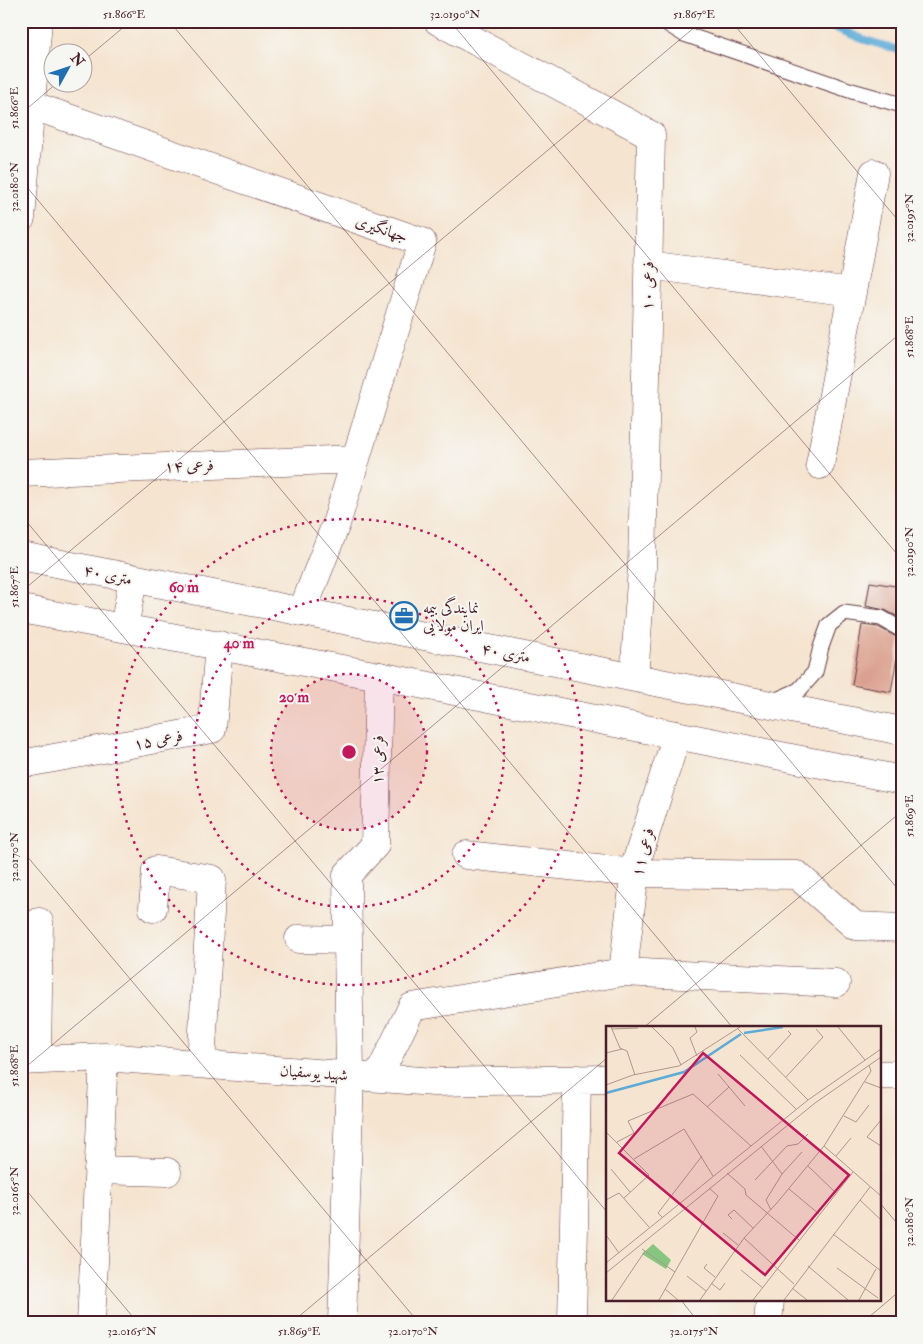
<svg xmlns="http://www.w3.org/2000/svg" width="923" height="1344" font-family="'IM FELL Double Pica',Amiri,serif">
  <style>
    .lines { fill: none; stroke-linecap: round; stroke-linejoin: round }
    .stream { stroke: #5dabd7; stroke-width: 8 }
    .building { fill: #dba190 }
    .lane-casing { stroke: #643d44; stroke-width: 17 }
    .street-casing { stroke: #643d44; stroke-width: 29 }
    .primary-casing { stroke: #643d44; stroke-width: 29 }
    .lane { stroke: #fff; stroke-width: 15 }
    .street { stroke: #fff; stroke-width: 28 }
    .primary { stroke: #fff; stroke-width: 28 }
    .ticks { fill: none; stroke: #4a1f2b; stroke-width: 1; stroke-opacity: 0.45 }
    .ring { fill: none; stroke: #c2185b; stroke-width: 2.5; stroke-dasharray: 2.5 5 }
    .labels { text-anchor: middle; stroke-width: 4; stroke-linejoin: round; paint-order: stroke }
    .street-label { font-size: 16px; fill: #4a1f2b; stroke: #f6f6f2 }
    .poi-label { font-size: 16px; fill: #4a1f2b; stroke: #f6f6f2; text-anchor: start }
    .inset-river { fill: none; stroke: #5dabd7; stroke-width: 2.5 }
    .inset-road { fill: none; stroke: #b1958d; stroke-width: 1 }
    .view { fill: #c2185b; fill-opacity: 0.15; stroke: #c2185b; stroke-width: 2.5 }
    .inset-edge { fill: none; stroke: #4a1f2b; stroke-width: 2.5 }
    .centre { fill: #c2185b; stroke: #f6f6f2; stroke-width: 2.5 }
    .ring-label { font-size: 15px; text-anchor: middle; font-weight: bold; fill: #c2185b; stroke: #f6f6f2; stroke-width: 4; stroke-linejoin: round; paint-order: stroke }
    .neatline { fill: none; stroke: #4a1f2b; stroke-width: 2 }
    .ticks-label { font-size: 12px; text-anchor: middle; fill: #4a1f2b }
  </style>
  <rect width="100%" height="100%" fill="#f6f6f2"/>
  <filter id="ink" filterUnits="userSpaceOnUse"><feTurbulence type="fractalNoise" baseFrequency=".02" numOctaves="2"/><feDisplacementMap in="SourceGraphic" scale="10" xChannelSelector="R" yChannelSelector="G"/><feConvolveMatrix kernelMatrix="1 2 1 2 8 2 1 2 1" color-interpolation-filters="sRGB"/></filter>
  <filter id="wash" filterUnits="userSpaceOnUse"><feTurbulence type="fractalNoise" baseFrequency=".0096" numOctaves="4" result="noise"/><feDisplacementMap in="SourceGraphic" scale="20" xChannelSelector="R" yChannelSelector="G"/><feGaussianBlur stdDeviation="1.12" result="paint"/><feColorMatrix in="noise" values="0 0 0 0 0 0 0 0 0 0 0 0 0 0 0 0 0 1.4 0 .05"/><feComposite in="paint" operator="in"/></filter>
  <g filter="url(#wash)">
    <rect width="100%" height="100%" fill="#f5e4cf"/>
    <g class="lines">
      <path class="stream" d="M819 21 865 40 902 51"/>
    </g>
    <g id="blocks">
      <path class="building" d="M870 582 902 587V619L885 610 866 606Z
        M862 625 878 627 900 639 891 692 852 685Z"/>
    </g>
  </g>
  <g filter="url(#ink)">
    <use href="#blocks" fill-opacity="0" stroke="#643d44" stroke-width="1"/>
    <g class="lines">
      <defs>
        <path id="lane" d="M663 21 684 34 852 91 902 105
          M772 702 799 690 815 672 821 647 829 625 844 613 881 618 902 630"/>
        <path id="street" d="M438 21 651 135 642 568 634 677
          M31 105 422 242 336 524 302 612
          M21 218 38 21
          M648 265 852 292
          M820 465 874 173
          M21 473 356 459
          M21 764 212 729 219 645
          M466 855 635 873 797 875 855 926 902 928
          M153 908 156 870 212 879 201 1064
          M299 939 348 940
          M623 972 636 863 677 735
          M37 1060 39 922
          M21 1061 104 1057 434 1082 607 1079
          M879 1075H902
          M378 1077 412 1007 623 972 836 983
          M98 1170 167 1172
          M91 1323 104 1057
          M342 1323 350 1075 347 875 375 845 379 676
          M572 1323 577 1079
          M768 1323 770 1300"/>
        <path id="primary" d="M21 556 902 731
          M21 609 379 676 902 780
          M124 628 133 579"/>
      </defs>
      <use href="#lane" class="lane-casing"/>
      <use href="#street" class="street-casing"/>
      <use href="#primary" class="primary-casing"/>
      <use href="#lane" class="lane"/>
      <use href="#street" class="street"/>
      <use href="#primary" class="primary"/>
    </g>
  </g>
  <path class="ticks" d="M169 21 902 894M450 21 902 560M731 21 902 225M82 62 131 21M21 114 58 82M21 180 733 1028M21 515 607 1212M21 592 702 21M21 849 419 1323M643 1028 902 811M21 1071 902 332M21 1184 138 1323M879 1202 902 1229M681 1300 699 1323M291 1323 607 1058M862 1323 902 1289"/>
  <circle cx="349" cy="752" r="78" fill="#c2185b" fill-opacity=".12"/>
  <g class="ring">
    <circle cx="349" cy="752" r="78"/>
    <circle cx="349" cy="752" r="155"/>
    <circle cx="349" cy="752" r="233"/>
  </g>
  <defs>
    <symbol id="office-ring" viewBox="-11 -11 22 22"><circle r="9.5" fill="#f6f6f2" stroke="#1f6fb2" stroke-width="1.5"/><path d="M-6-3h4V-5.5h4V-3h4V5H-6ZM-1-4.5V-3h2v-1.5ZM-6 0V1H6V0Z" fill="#1f6fb2"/></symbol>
  </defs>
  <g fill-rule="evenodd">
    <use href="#office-ring" x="388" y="600" width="32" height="32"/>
  </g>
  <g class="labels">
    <g class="street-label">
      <text transform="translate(382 228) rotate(19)" y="6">جهانگیری</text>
      <text transform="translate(647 286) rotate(-89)" y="6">فرعی ۱۰</text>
      <text transform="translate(189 465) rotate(-2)" y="6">فرعی ۱۴</text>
      <text transform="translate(108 574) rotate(12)" y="6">۴۰ متری</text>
      <text transform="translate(506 652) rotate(11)" y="6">۴۰ متری</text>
      <text transform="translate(158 739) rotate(-11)" y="6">فرعی ۱۵</text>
      <text transform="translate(377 760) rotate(-89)" y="6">فرعی ۱۳</text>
      <text transform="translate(642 852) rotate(-76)" y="6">فرعی ۱۱</text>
      <text transform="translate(314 1072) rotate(4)" y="6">شهید یوسفیان</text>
    </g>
    <g class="poi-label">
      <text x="423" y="613">نمایندگی بیمه<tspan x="423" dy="18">ایران مولایی</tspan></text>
    </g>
  </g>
  <g transform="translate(606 1026)">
    <rect width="275" height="275" fill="#f5e4cf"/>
    <path d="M47 218 65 234 60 243 36 228Z" fill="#86c67e"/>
    <path class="inset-river" d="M138 7 177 1M0 67 78 46 135 8"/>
    <path class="inset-road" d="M5 1 14 22 21 25 29 49M46 1 67 22 75 39M89 1 91 6 84 12 91 30M232 1 259 34M131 2 202 74M6 3 32 2M0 27 16 23M134 29 190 83M162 33 185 8 182 5M112 48 139 80M180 51 217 11 210 3M259 56 275 62M0 59 27 49 73 40 134 1M101 81 123 61M238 90 250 96 263 79M275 94 261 111 275 120M0 106 43 149 18 172M11 116 28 107 22 95 87 68 145 120M155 120 176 148M218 120 275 170M230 130 245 112M28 133 78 103 107 150M202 140 230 167M5 143 24 166M121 147 139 163 140 169 193 214M149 154 181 120 192 118 202 108M183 163 213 188M0 174 13 167 43 201M254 174 275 194M165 184 160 174 176 148 196 126M56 191 52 187 96 130M126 193 122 189 128 184 147 202M117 207 132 219M227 208 275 245M0 209 13 227M138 212 188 258M36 223 69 246M0 237 202 74 275 23M101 238 98 242 109 251M202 240 242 274M231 242 272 272M135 244 157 262M0 247 209 77 275 31M81 250 100 265M105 257 114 264 119 257M186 262 201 274M59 263 72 274M6 274 39 225M53 274 112 170 103 162M94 274 138 212 170 178 218 120 265 45 263 39M147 274 247 146M178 274 264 161M253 274 270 243"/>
    <path class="view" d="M97 27 243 149 159 249 13 127Z"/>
    <rect width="275" height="275" class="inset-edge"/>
  </g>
  <circle cx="349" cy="752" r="8" class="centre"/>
  <g class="ring-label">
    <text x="184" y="592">60 m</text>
    <text x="239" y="648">40 m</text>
    <text x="294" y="702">20 m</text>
  </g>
  <rect width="923" height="1344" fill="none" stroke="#f6f6f2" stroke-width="55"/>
  <g transform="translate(68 68) rotate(50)"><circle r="24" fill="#f6f6f2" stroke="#b1a0a2"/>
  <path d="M0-4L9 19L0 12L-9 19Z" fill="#1f6fb2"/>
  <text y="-8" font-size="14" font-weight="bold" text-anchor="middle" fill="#4a1f2b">N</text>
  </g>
  <rect x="28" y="28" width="868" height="1288" class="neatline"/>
  <g class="ticks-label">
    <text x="124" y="18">51.866°E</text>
    <text x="455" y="18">32.0190°N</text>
    <text x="694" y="18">51.867°E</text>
    <text transform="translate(14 108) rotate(-90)" y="4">51.866°E</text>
    <text transform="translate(14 187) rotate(-90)" y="4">32.0180°N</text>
    <text transform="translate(909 218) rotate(-90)" y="4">32.0195°N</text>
    <text transform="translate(909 337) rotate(-90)" y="4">51.868°E</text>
    <text transform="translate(909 552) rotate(-90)" y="4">32.0190°N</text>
    <text transform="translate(14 587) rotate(-90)" y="4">51.867°E</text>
    <text transform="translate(909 816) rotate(-90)" y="4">51.869°E</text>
    <text transform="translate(14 857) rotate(-90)" y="4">32.0170°N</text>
    <text transform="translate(14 1066) rotate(-90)" y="4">51.868°E</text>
    <text transform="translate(14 1191) rotate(-90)" y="4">32.0165°N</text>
    <text transform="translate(909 1222) rotate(-90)" y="4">32.0180°N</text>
    <text x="132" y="1335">32.0165°N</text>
    <text x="299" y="1335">51.869°E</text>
    <text x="413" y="1335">32.0170°N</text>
    <text x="694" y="1335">32.0175°N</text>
  </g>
</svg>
